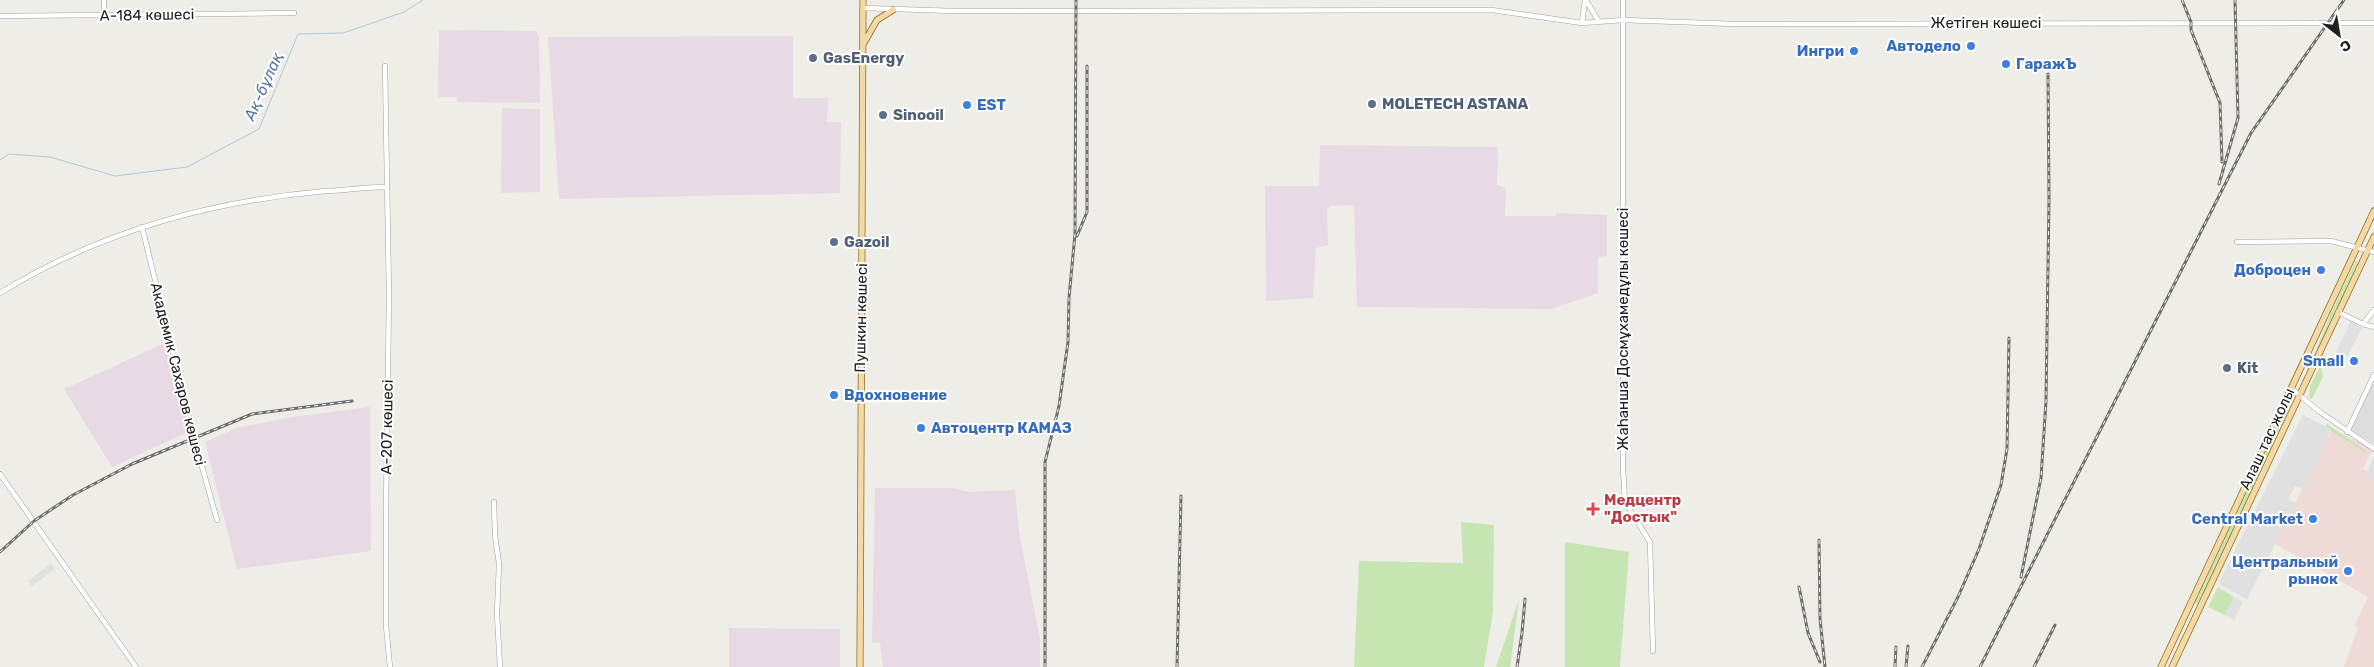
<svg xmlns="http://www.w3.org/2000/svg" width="2374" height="667" font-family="Rubik,sans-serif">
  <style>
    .residential { fill: #dedddd }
    .commercial { fill: #eedbd8 }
    .industrial { fill: #e8dae4 }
    .grass { fill: #c7e5b2 }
    .parking { fill: #e0e0e0 }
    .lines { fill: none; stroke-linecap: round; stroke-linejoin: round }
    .stream { stroke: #accbd9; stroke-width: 1 }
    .minor-casing { stroke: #a1a1a1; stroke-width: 5.5 }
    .major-casing { stroke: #8e6d0e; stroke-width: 7 }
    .minor { stroke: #fff; stroke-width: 4.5 }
    .major { stroke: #f4d9a8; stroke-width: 5.5 }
    .rail-casing { stroke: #6e6e6e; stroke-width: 3 }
    .rail { stroke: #fff; stroke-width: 1; stroke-dasharray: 4; stroke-linecap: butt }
    .shop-dot { fill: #3f7fe0; stroke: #fff; stroke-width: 2 }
    .service-dot { fill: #5c6f8a; stroke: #fff; stroke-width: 2 }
    .health-dot { fill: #e0444e; stroke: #fff; stroke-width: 2 }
    .labels { text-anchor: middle; stroke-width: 4; stroke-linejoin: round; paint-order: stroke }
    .street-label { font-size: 15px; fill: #202020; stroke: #fff }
    .shop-label { font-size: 15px; font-weight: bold; fill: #366cbe; stroke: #fff; text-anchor: end }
    .service-label { font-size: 15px; font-weight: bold; fill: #4e5e75; stroke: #fff; text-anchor: start }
    .health-label { font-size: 15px; font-weight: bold; fill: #be3a42; stroke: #fff; text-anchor: start }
    .water-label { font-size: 16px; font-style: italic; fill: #5477a7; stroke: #fff }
  </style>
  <rect width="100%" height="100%" fill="#efede7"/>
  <path class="residential" d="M2374 382V444L2350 430Z"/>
  <path class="commercial" d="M2332 429 2373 449 2363 469 2374 475V667H2344L2358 628 2355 624 2368 597 2275 544Z"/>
  <path class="industrial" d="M439 30 536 31 539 36 540 103 458 102 456 97H438Z
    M793 36V98H828L827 122H841L840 193 559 199 548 37Z
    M502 108 540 109V192L501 193Z
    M1320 145 1498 147 1497 185 1506 188 1505 216H1555L1557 213 1607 215V256L1598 257V293L1552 309 1357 307 1354 205 1330 206 1327 210 1328 245 1316 248 1313 298 1266 301 1265 186H1319Z
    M165 343 190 431 112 467 64 389Z
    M370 407 371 551 237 569 205 442 236 428 291 417Z
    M875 488H954L967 492 1015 490 1019 532 1040 639V667H883L880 643 872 642Z
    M729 628 840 629V667H729Z"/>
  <path class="grass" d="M2356 260 2358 262 2303 382 2333 308Z
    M2321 365 2323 377 2312 399 2309 398 2310 386Z
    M2288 404 2291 406 2199 604 2195 603Z
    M2327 424 2367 452 2366 453 2325 427Z
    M1461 522 1494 525 1493 612 1484 667H1354L1359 561 1463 563Z
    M1565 542 1629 552 1620 667H1565Z
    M2218 587 2234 597 2225 615 2208 607Z
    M1519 599 1510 667H1496Z"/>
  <path class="parking" d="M2351 321 2362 328 2347 357 2336 352Z
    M2303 415 2331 429 2305 490 2295 486 2288 499 2296 503 2247 599 2218 584Z
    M2374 456V479L2366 475Z
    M51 563 55 569 32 586 28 581Z
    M2234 597 2243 602 2234 621 2225 615Z"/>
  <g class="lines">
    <path class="stream" d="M0 160 9 154 50 157 115 176 187 167 259 129 298 34 343 33 404 12 423 0"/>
    <defs>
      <path id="minor" d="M1586 0 1599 22
        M1623 0V468L1625 502 1650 542 1653 651
        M863 8 955 11 1492 10 1582 23 1623 20 1735 24 2374 23
        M0 16 294 13
        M104 16V0
        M1582 23 1585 0
        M385 66 389 296 386 508V626L390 667
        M142 227 194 438 217 520
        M2237 242 2331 241 2374 252
        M0 293C99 232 211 201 326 191 346 190 367 187 387 187
        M2338 312 2363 324 2374 327
        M2363 324 2374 310
        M2291 388 2320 412 2374 449
        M2347 432 2374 375
        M0 474 136 667
        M494 502 495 535 499 564 497 614 500 667"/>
      <path id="major" d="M864 43 877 20 893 10
        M860 667 863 0
        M2161 667 2374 211
        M2172 667 2374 237"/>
    </defs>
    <use href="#minor" class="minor-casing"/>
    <use href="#major" class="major-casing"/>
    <use href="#minor" class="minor"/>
    <use href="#major" class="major"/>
    <defs>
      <path id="rail" d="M2182 0 2191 22V30L2220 103 2222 162
        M2219 184 2238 118 2235 0
        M1077 236 1087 212V66
        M1819 540 1820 619 1825 667
        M0 552 34 521 73 495 132 464 252 414 352 401
        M2021 577 2041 478 2046 401 2049 200 2048 74
        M1799 587 1808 633 1820 662
        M1045 667V462L1059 406 1068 342 1069 298 1075 234 1076 0
        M1177 667 1181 496
        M1517 667 1522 633 1525 599
        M1895 667 1896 647
        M1906 667 1908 646
        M1922 667 1958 597 1979 549 2001 485 2007 449 2009 338
        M1980 667 2251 133 2344 0
        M2034 667 2055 625"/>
    </defs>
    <use href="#rail" class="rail-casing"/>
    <use href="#rail" class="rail"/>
  </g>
  <g class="shop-dot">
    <circle cx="1971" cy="46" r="5"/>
    <circle cx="1854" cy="51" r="5"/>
    <circle cx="2006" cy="64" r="5"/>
    <circle cx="967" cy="105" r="5"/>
    <circle cx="2321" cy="270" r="5"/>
    <circle cx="2354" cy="361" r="5"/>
    <circle cx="834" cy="395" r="5"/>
    <circle cx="921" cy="428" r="5"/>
    <circle cx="2313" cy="519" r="5"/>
    <circle cx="2348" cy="571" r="5"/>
  </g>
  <g class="service-dot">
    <circle cx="813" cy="58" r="5"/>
    <circle cx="1372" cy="104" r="5"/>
    <circle cx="883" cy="115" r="5"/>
    <circle cx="834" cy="242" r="5"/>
    <circle cx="2227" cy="368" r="5"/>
  </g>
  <path class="health-dot" d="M1590.5 501.5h5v5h5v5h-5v5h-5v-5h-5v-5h5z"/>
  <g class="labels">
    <g class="street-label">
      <text transform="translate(147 15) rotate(-1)" y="5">А-184 көшесі</text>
      <text x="1986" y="28">Жетіген көшесі</text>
      <text transform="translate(861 318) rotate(-89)" y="5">Пушкин көшесі</text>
      <text transform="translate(1623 329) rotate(-90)" y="5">Жаһанша Досмұхамедұлы көшесі</text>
      <text transform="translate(178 374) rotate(76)" y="5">Академик Сахаров көшесі</text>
      <text transform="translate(387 427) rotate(-89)" y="5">А-207 көшесі</text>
      <text transform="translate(2267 439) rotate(-65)" y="5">Алаш тас жолы</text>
    </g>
    <g class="shop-label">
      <text x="1961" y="51">Автодело</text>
      <text x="1844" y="56">Ингри</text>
      <text x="2016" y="69" text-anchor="start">ГаражЪ</text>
      <text x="977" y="110" text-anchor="start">EST</text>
      <text x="2311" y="275">Доброцен</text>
      <text x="2344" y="366">Small</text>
      <text x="844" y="400" text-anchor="start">Вдохновение</text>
      <text x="931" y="433" text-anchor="start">Автоцентр КАМАЗ</text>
      <text x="2303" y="524">Central Market</text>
      <text x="2338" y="567">Центральный<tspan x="2338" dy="17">рынок</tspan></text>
    </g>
    <g class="service-label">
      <text x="823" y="63">GasEnergy</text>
      <text x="1382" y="109">MOLETECH ASTANA</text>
      <text x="893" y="120">Sinooil</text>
      <text x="844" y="247">Gazoil</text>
      <text x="2237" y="373">Kit</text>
    </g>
    <g class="health-label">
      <text x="1604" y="505">Медцентр<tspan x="1604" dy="17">"Достык"</tspan></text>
    </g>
    <g class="water-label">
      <text transform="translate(263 86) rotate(-66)" y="6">Ақ-бұлақ</text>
    </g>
  </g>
  <g transform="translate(2339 35) rotate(149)" stroke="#ffffff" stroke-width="4" paint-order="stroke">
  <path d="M0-4L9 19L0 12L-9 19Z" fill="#202020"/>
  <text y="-8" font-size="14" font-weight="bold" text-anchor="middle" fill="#202020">С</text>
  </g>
</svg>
